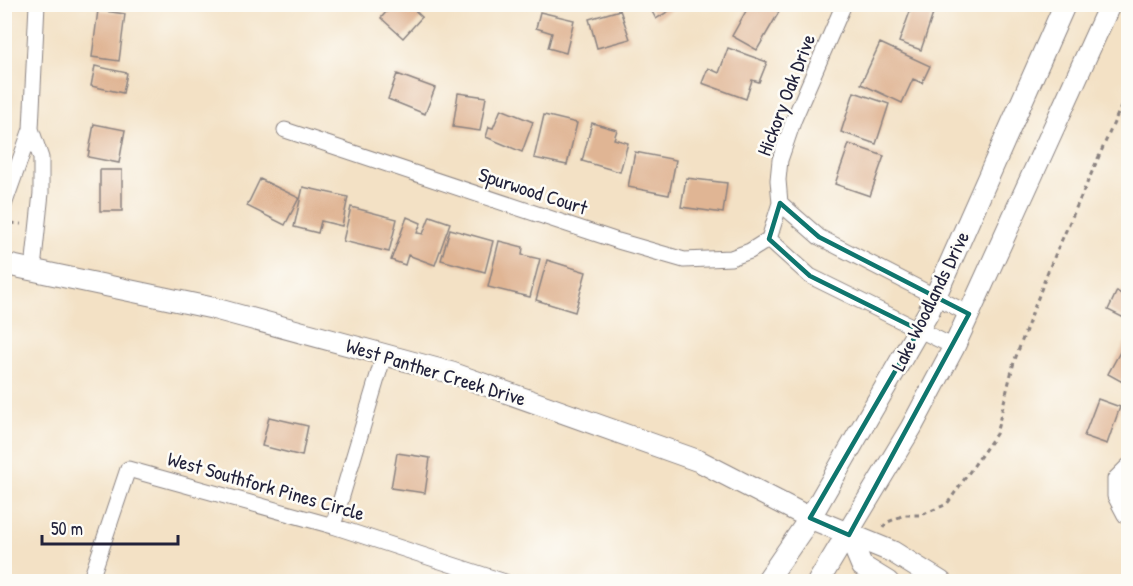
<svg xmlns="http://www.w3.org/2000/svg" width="1133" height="586" font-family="'Patrick Hand',sans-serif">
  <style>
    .building { fill: #e0b594 }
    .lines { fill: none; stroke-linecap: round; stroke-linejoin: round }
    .street-casing { stroke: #8a8280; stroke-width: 17 }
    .secondary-casing { stroke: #8a8280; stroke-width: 23 }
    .path { stroke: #8a8280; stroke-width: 3; stroke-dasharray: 4.5 4.5; stroke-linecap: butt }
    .street { stroke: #fff; stroke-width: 15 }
    .secondary { stroke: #fff; stroke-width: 21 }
    .marked { fill: none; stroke: #0f766e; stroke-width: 4.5; stroke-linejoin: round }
    .labels { text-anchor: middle; stroke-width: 5; stroke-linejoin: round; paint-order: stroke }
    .street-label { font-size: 20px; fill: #22223b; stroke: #fdfcf7 }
  </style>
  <rect width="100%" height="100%" fill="#fdfcf7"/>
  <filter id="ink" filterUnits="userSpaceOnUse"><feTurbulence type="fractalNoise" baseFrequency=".0167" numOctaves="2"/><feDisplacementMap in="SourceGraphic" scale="12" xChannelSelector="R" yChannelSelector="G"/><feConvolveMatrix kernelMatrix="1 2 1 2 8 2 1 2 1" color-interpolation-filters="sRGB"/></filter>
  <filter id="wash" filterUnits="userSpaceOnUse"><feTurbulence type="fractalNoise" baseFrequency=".008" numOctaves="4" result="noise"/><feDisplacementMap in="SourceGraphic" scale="24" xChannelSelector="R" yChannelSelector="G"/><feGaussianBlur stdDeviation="1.35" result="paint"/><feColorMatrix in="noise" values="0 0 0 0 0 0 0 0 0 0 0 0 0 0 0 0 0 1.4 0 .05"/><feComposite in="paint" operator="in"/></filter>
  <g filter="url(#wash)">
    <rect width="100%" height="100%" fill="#f3e1c5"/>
    <g id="blocks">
      <path class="building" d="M393 4H408L422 17 403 38 381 18Z
        M648 4H680L656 19Z
        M750 4H766L779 12 757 50 732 36Z
        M912 6 933 14 921 50 899 42Z
        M98 10 125 14 119 61 92 57Z
        M620 10 630 39 597 48 589 19Z
        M540 12 574 20 566 53 548 48 552 33 536 28Z
        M880 43 930 66 922 83 913 79 902 103 861 84Z
        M728 48 767 62 759 82 752 80 746 99 702 83 708 68 719 73Z
        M95 66 127 73 123 93 91 86Z
        M397 74 435 88 425 114 388 99Z
        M854 92 889 104 876 144 841 132Z
        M458 93 486 97 480 131 453 127Z
        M501 109 533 122 522 152 486 137 489 127 493 128Z
        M544 115 577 123 567 165 534 158Z
        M592 123 617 130 614 139 628 143 620 172 582 161Z
        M94 124 125 130 119 163 88 157Z
        M849 144 884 156 870 196 835 184Z
        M635 152 676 160 669 195 628 187Z
        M100 170H122V211H100Z
        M686 178 727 183 723 213 681 207Z
        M260 179 299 198 285 225 247 206Z
        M303 187 348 197 342 226 321 221 318 233 294 227Z
        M351 207 397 219 389 252 343 241Z
        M430 216 450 223 435 265 408 255 405 265 391 260 407 217 421 223 417 233 423 234Z
        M450 229 493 241 485 272 441 260Z
        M499 241 523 247 522 255 540 259 530 297 488 287Z
        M547 260 586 272 575 312 536 300Z
        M1128 279V320L1108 310 1117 291 1121 294Z
        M1125 343 1128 345V385L1108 374Z
        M1098 399 1120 407 1107 444 1084 436Z
        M269 417 308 426 302 456 262 446Z
        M397 453 430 458 425 493 391 488Z"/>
    </g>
  </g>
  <g filter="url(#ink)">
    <use href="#blocks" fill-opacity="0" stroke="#8a8280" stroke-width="1.5"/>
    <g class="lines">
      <defs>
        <path id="street" d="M31 129 41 158V193L33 269
          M285 130 618 241 684 260 731 258 750 251 769 239
          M780 203 819 237 969 314
          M4 205 31 129 37 4
          M769 239 780 203 778 180 780 160 794 119 844 4
          M769 239 810 276 954 347
          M1128 466 1115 479V496L1125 515 1128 516
          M333 526 384 355
          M90 582 128 469 333 526 505 582"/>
        <path id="secondary" d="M4 264 212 308 452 373 699 461 810 518 893 552 941 582
          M849 535 862 566 888 582
          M766 582 810 518 928 313 1065 4
          M818 582 911 428 954 347 1110 4"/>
      </defs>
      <use href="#street" class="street-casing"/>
      <use href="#secondary" class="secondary-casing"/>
      <path class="path" d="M11 223 21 224
        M883 528 886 523 904 515H921L947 504 996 434 1014 362 1048 271 1128 91"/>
      <use href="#street" class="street"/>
      <use href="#secondary" class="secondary"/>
    </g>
  </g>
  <path class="marked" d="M780 203 819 237 969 314 849 535 810 518 919 330 810 276 769 239Z"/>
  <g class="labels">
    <g class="street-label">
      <text transform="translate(786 95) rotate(-69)" y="7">Hickory Oak Drive</text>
      <text transform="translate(533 191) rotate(18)" y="7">Spurwood Court</text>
      <text transform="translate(930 301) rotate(-64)" y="7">Lake Woodlands Drive</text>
      <text transform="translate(436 372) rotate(17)" y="7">West Panther Creek Drive</text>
      <text transform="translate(266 486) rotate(16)" y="7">West Southfork Pines Circle</text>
    </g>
  </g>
  <rect width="1133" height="586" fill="none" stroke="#fdfcf7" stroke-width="24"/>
  <path d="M42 535v9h136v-9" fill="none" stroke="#22223b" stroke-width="3"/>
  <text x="51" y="535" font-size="18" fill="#22223b" stroke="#fdfcf7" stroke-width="4.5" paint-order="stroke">50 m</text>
</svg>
